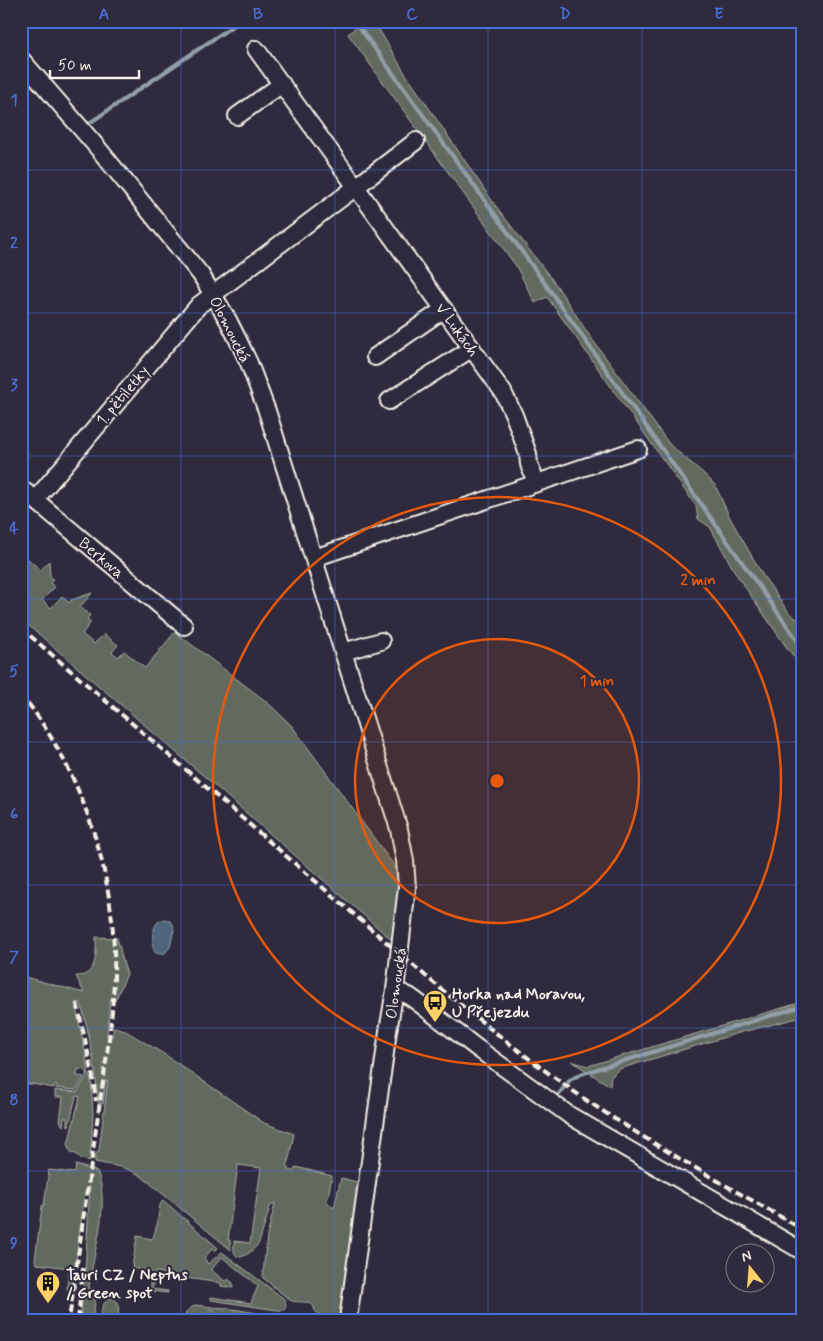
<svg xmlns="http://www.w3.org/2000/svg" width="823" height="1341" font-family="Mynerve,sans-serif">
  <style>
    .green { fill: #626b60; stroke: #abaea4 }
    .water { fill: #50667b; stroke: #929ea7 }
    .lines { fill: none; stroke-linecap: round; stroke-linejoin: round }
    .stream { stroke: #929ea7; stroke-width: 4 }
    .minor-casing { stroke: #f4f1e8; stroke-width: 20 }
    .minor { stroke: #2f2a3d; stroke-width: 16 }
    .rail { stroke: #f4f1e8; stroke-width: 4; stroke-dasharray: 8 4; stroke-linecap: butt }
    .grid { fill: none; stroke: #486fdb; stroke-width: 1; stroke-opacity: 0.55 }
    .ring { fill: none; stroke: #e8590c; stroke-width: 2.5 }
    .labels { text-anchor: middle; stroke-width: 4; stroke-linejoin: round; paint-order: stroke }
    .street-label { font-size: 16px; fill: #f4f1e8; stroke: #2f2a3d }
    .poi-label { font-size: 16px; font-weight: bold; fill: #f4f1e8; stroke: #2f2a3d; text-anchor: start }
    .centre { fill: #e8590c; stroke: #2f2a3d; stroke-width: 2.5 }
    .ring-label { font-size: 15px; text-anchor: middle; font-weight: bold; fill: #e8590c; stroke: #2f2a3d; stroke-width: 4; stroke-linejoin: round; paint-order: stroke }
    .neatline { fill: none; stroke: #486fdb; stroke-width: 2 }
    .grid-label { font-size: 16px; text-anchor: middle; font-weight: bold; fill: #486fdb }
  </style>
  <rect width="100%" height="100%" fill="#2f2a3d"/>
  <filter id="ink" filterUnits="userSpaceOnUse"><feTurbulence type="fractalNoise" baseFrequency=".02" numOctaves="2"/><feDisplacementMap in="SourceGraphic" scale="10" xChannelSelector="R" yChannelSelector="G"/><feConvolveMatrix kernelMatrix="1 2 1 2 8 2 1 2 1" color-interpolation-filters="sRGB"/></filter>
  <g filter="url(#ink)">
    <path class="green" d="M363 21H374L403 70 495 205 557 286 589 335 670 445 703 473 715 485 730 518 762 574 789 613 802 623V667L787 648 736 574 710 527 698 519 696 506 547 297 535 303 516 266 348 34Z
      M28 559 41 570 49 561 50 576 53 579 50 583 55 587 42 600 51 608 62 596 69 603 71 600 92 593 80 607 90 615 87 619 91 622 82 634 94 644 104 634 118 645 112 652 118 657 124 651 145 668 175 632 267 702 292 726 398 871 400 885 393 941 213 784 21 619V567Z
      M96 937 117 938C121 950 122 962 127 974L115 1001 110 1000 107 1036 112 1037 114 1027 124 1030 164 1054 264 1123 294 1134 287 1168 293 1172 296 1167 332 1176 327 1202 334 1208 341 1178 361 1183 341 1316C334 1316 321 1318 317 1313 313 1310 315 1305 310 1303 304 1301 296 1303 290 1300L263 1278 264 1263 267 1236 275 1204H272L270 1207 259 1243C250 1255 231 1268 234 1241L250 1243 261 1168 238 1165 228 1240H230L231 1250 141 1176C125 1166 113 1166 95 1162V1155L99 1150 108 1080 106 1081 103 1104 98 1103C96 1069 90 1034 80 1002L75 1003 86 1056 89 1076 91 1079 93 1114 90 1161 82 1159 76 1154 72 1153 68 1148V1144L80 1097 76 1096 69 1126 67 1125V1118H64L63 1126 60 1121 63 1097H55V1090L77 1092 87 1075 88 1073 85 1072V1070L78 1069 77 1076 84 1077 76 1090 56 1088 57 1086 55 1085 54 1088 32 1084H21V976L84 993 76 976C78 976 81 976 84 975 98 969 96 949 96 937Z
      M802 1002V1017L742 1032 619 1069 611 1077 610 1086 571 1061 588 1066Z
      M76 1165 90 1169V1171H91L92 1169 98 1173C110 1209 93 1251 89 1288L95 1291 96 1294 93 1320H80L85 1272 90 1187H87L85 1192 72 1291 67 1289 69 1268 37 1264 35 1260 42 1206 44 1205 49 1170 75 1173Z
      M163 1200 218 1248 215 1251 212 1249 204 1258 208 1264 222 1252 283 1298C286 1301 287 1307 284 1310H277L211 1300V1297L251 1303 258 1286 222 1257 211 1270 226 1282 228 1279 233 1283V1288L221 1286V1283L164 1275 163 1273 155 1272 152 1289 168 1291V1293L149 1291 152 1272 132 1268 137 1236 152 1239 153 1238 157 1225 160 1205Z
      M110 1297C120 1299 119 1309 118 1318L111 1317V1320H99C101 1310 102 1304 110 1297Z
      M195 1305 212 1307 210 1310 209 1313 211 1314 213 1313V1307L227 1308 269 1315 265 1316 268 1318 247 1315V1320H232L213 1317 212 1320H183L186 1312Z"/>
    <path class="water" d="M165 919 170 921 173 924 174 930 170 947 164 954C162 954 158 954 156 953 150 949 152 926 158 922 160 920 163 920 165 919Z"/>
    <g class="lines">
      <path class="stream" d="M355 21 554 296 802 647
        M85 126 240 21
        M554 1100 570 1080 581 1074 802 1006"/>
      <defs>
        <path id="minor" d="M21 59 97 147 201 275 228 320 238 340 249 363 267 411 399 829 405 861 407 887 395 990 388 1031 348 1320
          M237 116 282 84
          M416 141 356 187 503 392 514 415 528 454 529 464 536 483
          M375 357 444 309
          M389 401 471 349
          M21 488 184 626
          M35 500 199 305 356 187 256 49
          M314 558 638 449
          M343 652 381 641
          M395 990 409 996 416 1001 477 1048 569 1115 802 1251"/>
      </defs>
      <use href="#minor" class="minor-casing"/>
      <use href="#minor" class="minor"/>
      <path class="rail" d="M21 628 435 984C484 1024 534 1064 586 1100 656 1147 729 1187 802 1229
        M21 694C83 772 117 876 114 975 113 1027 103 1078 96 1129 87 1193 78 1256 69 1320
        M77 1003 92 1071 96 1101
        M78 1320 83 1268"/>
    </g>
  </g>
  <path class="grid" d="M181 21V1320M335 21V1320M488 21V1320M642 21V1320M21 170H802M21 313H802M21 456H802M21 599H802M21 742H802M21 885H802M21 1028H802M21 1171H802"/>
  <circle cx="497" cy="781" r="142" fill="#e8590c" fill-opacity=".12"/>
  <g class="ring">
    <circle cx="497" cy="781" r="142"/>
    <circle cx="497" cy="781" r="284"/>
  </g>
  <defs>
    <symbol id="bus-pin" viewBox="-11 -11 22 30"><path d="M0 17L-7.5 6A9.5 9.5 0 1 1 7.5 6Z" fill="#ffd166" stroke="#2f2a3d"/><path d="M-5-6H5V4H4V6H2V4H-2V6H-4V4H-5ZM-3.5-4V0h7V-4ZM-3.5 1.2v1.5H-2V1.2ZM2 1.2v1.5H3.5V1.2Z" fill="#111"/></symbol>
    <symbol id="building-pin" viewBox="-11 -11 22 30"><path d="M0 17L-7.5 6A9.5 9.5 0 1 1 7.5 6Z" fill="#ffd166" stroke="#2f2a3d"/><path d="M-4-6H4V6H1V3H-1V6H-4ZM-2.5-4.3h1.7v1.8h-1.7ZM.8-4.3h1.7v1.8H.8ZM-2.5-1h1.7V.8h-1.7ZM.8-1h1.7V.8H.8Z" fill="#111"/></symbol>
  </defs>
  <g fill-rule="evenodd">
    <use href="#bus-pin" x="421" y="988" width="28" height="38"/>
    <use href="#building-pin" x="34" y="1269" width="28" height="38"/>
  </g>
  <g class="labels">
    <g class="street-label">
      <text transform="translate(231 329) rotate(63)" y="6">Olomoucká</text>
      <text transform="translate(458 329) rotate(54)" y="6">V Lukách</text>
      <text transform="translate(122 395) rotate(-50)" y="6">1. pětiletky</text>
      <text transform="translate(102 557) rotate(40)" y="6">Berkova</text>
      <text transform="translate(395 983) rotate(-82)" y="6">Olomoucká</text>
    </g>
    <g class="poi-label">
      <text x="452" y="999">Horka nad Moravou,<tspan x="452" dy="18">U Přejezdu</tspan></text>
      <text x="66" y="1280">Tauri CZ / Neptus<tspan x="66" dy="18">/ Green spot</tspan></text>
    </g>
  </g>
  <circle cx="497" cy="781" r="8" class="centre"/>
  <g class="ring-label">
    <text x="698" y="585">2 min</text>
    <text x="597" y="686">1 min</text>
  </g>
  <rect width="823" height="1341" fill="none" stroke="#2f2a3d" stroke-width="55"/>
  <g transform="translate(750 1268) rotate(343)"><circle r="24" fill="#2f2a3d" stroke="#7e7a81"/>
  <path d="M0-4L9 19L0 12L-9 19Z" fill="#ffd166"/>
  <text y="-8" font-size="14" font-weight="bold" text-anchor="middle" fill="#f4f1e8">N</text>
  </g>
  <path d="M50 70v8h89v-8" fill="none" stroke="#f4f1e8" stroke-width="2.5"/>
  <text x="58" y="70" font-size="15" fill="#f4f1e8" stroke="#2f2a3d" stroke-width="4" paint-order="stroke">50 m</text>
  <rect x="28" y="28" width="768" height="1286" class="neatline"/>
  <g class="grid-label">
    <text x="104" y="19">A</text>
    <text x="258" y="19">B</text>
    <text x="412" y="19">C</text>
    <text x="565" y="19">D</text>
    <text x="719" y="19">E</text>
    <text x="14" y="105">1</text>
    <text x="14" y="248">2</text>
    <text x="14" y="390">3</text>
    <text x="14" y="533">4</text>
    <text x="14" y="676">5</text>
    <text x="14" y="819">6</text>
    <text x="14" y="962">7</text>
    <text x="14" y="1105">8</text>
    <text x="14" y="1248">9</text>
  </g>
</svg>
